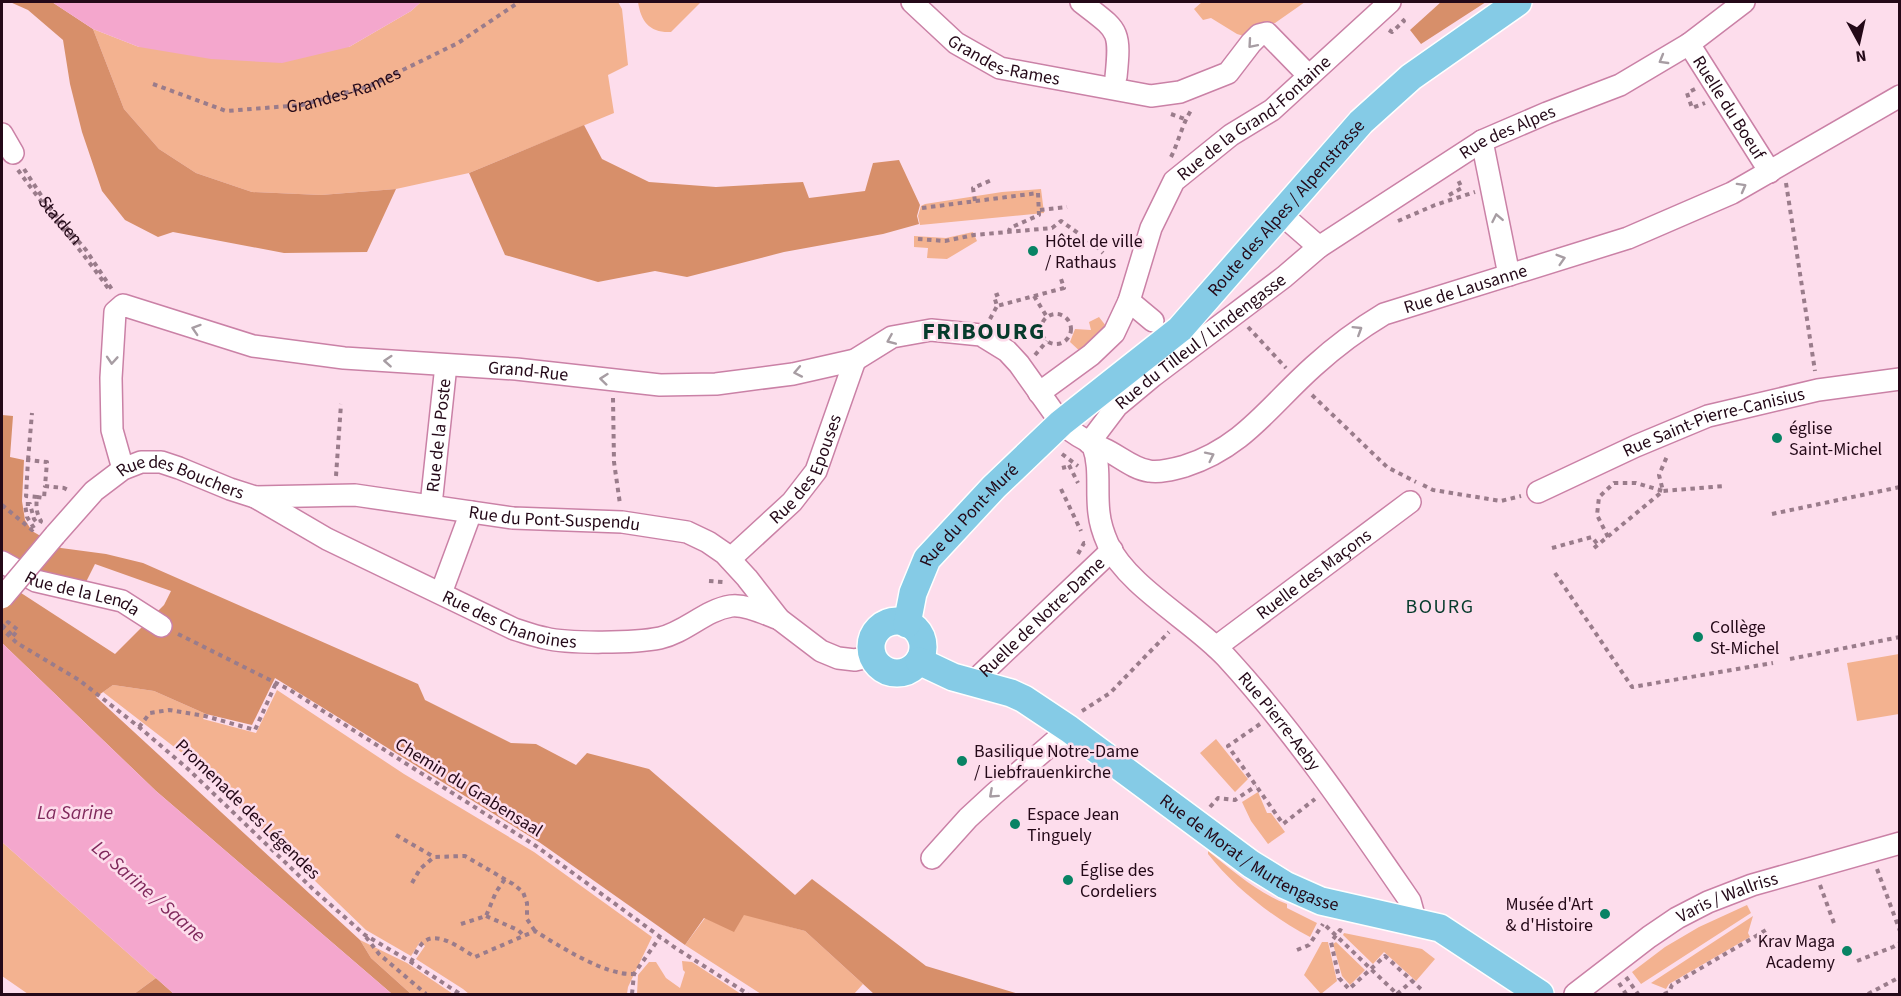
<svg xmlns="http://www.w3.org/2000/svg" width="1901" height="996" font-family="'Source Sans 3',sans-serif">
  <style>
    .green { fill: #f3b290 }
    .forest { fill: #d78f6a }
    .water { fill: #f4a7cd }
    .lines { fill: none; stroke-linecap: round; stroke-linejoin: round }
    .minor-casing { stroke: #ca81a6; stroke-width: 24 }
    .major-casing { stroke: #fff; stroke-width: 30 }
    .path { stroke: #9a7c8b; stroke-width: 4; stroke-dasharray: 4.5 4.5; stroke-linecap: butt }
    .minor { stroke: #fff; stroke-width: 21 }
    .major { stroke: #85cbe6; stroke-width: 27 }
    .minor-bridge-casing { stroke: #ca81a6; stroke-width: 24; stroke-linecap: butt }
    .path-bridge { stroke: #9a7c8b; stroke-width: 4; stroke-dasharray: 4.5 4.5; stroke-linecap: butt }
    .minor-bridge { stroke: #fff; stroke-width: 21 }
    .oneway { stroke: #a79da3 }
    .poi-dot { fill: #088364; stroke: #fdddec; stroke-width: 2 }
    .labels { text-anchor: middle; stroke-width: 5; stroke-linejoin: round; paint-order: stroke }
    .street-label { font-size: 18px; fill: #240918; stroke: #fdddec }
    .poi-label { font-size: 18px; fill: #240918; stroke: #fdddec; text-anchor: start }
    .neighbourhood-label { font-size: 20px; letter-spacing: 1.5px; fill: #063b2c; stroke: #fdddec }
    .water-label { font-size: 20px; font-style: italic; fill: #80295c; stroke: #fdddec }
    .district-label { font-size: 24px; font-weight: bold; letter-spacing: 1.5px; fill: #063b2c; stroke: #fdddec }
  </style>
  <rect width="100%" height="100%" fill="#fdddec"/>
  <path class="green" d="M421 2H618L622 9 628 65 608 75 614 113 469 173 396 189 321 195 252 192 196 173 159 149 124 109 93 29 139 47H349L411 11Z
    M638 2H701L671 32C650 33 641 22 638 2Z
    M1202 2H1305L1275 23 1257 25 1247 37 1237 34 1211 18 1203 20 1194 9Z
    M1041 189 1044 213 920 225 918 216 921 206 925 204 1002 192Z
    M973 232 977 241 947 259 927 258 928 248 914 247V236L946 238Z
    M1099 317 1106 326 1083 354 1070 342 1075 329 1091 330 1089 322Z
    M1899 654V714L1857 721 1847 663Z
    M113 685 154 691 206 714 203 719 256 733 277 690 404 774 534 852 652 937 628 987 627 994H469L463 989 416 959 425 946 420 942 411 956 366 930 182 753 103 692Z
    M1216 739 1248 779 1235 792 1200 753Z
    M1258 792 1267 813H1271L1285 832 1268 844 1251 821 1242 802Z
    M2 842 156 978 134 994H28L2 976Z
    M1208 851C1233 871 1258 893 1287 904V908L1317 923 1310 937C1272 917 1235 888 1208 854Z
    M1747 905 1751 913 1641 984 1632 972 1665 947 1699 927Z
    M744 914 805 931 863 984 854 994H761L685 945 705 918 734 931Z
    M1753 916 1748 933 1750 937 1669 984 1666 989 1651 983Z
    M1344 933 1422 949 1435 959 1416 981 1384 952 1373 964 1343 935Z
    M360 940 407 963 453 994H411L371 958Z
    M1322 942H1328L1337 981 1321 994 1304 975Z
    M1336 942 1365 970 1350 985 1342 976 1333 944Z
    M682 961 692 962 741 994H637L638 975 649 962H656L666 978 680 988 685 972 683 970Z"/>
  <path class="forest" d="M10 2H52L93 29 124 109 159 149 196 173 252 192 321 195 396 189 367 252 284 253 173 232 158 237 125 220 102 191 82 132 70 84 63 40 28 10Z
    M1441 2H1486L1421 44 1410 30Z
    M584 125 602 159 649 182 716 187 803 182 809 198 865 191 873 163 899 160 920 205 917 216 919 224 883 234 784 252 687 277 655 271 598 282 505 255 469 173Z
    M2 415 13 416 10 457 24 460 22 501 25 520 32 531 61 548 106 554 143 563 418 684 425 700 511 743 536 744 576 765 587 753 649 769 795 895 812 879 926 966 1019 994H874L805 931 744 915 734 932 704 918 685 945 539 842 275 678 252 725 206 714 154 691 113 685 96 697 360 940 371 958 411 994H392L156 791 2 643V591H18L115 654 164 605 171 591 95 564 83 588 36 574 2 555Z
    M156 978 174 994H134Z"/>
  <path class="water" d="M52 2H421L411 11 349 47 282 63 211 59 139 47 93 29Z
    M2 643 156 791 392 994H174L2 842Z"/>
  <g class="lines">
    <defs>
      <g id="minor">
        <path id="s3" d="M912 2 956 43 1000 68 1151 96 1180 92 1228 73 1251 43 1259 35 1267 33 1309 76"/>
        <path d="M1081 2C1118 31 1121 28 1116 77"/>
        <path id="s4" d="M1689 44 1770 172"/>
        <path d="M2 134 13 153"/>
        <path d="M1482 141 1509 275"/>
        <path id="s5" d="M1280 213 1319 247 1482 141 1547 113 1620 85 1689 44 1744 2"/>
        <path d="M1129 301 1153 321"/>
        <path id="s6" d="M1039 393 1091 355 1114 333 1129 301 1151 228 1174 181 1231 135 1272 110 1390 2"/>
        <path id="s7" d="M1089 443 1117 406 1153 376 1284 277 1319 247"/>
        <path id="s8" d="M1093 446C1101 467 1096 491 1099 513 1100 523 1104 535 1108 544 1127 586 1194 622 1226 657 1294 731 1353 818 1410 901L1413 912 1412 920"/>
        <path id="s9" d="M123 469 112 430 111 378 115 312 123 305 253 346 344 358 516 369 660 385 716 384 793 374 855 360 892 337 931 330 981 335 1007 351 1019 364 1061 423C1074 435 1088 442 1104 449 1118 455 1133 469 1149 471 1160 473 1174 469 1185 466 1244 447 1270 405 1314 366 1336 346 1359 329 1384 314L1628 238 1732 193 1900 96"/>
        <path id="s10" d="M1538 492 1636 446 1708 416 1818 390 1900 379"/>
        <path id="s11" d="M255 497 327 539 514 629C524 632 534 636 545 638 568 644 636 643 660 638 686 632 705 610 731 606 746 604 765 614 779 619"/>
        <path id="s12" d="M431 505 446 365"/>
        <path id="s13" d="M55 535 94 491 123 469 141 462H161L179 468 230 489 255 497 355 495 513 518 622 522 687 532 708 542 724 553 747 578 779 619 821 651 838 658 855 660 873 656"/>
        <path id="s14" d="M730 559 792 502 816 471 855 360"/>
        <path id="s15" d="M2 562 36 581 122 601 161 626"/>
        <path d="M441 593 471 512"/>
        <path id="s16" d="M1216 647 1410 502"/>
        <path id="s17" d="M972 683 1112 550"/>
        <path d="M932 858 968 818 994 794 1069 729"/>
        <path id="s18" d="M1575 994 1649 937 1677 918 1708 902 1752 885 1900 843"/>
      </g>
      <g id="major">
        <circle cx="897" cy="647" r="26"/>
        <path id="s19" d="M907 624 913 593 927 559 994 487 1061 423 1180 329 1361 122 1411 77 1518 2"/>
        <path id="s20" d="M919 661 953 677 1011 693 1024 699 1069 729 1251 864 1285 885 1321 901 1440 928 1540 994"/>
      </g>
    </defs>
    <use href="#minor" class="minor-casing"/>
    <use href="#major" class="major-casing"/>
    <g class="path">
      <path d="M1389 30 1392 32 1404 21 1401 18"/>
      <path id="s1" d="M153 84 226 111 302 105 370 86 458 43 519 2"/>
      <path d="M1695 89 1687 93 1692 108 1705 103"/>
      <path d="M1171 114 1185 119"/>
      <path d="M1171 157C1179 141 1182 124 1192 109"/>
      <path id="s2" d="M24 169 48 206 86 250 113 291"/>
      <path d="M18 170C47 211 81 249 110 291"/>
      <path d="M1786 183 1815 371"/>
      <path d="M1449 195 1462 188 1458 180"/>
      <path d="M975 201 973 188 994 179"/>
      <path d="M922 208 1038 193 1039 215 1010 228 1009 231"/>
      <path d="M1040 210 1067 207"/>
      <path d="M1398 221 1435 205 1475 192"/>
      <path d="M918 239 945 241 974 235 1052 228 1061 221 1095 245 1103 253"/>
      <path d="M999 294 994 296 997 306 1064 288 1061 279 1057 280"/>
      <path d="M1034 296 1047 317"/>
      <circle cx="1056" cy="329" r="15"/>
      <path d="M990 319 997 306"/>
      <path d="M1248 327 1286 368"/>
      <path d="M1035 355 1047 341"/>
      <path d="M1312 395 1387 467 1416 482"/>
      <path d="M613 398 614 462 620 504"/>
      <path d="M1062 454 1078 466"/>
      <path d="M28 460 32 413"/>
      <path d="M1069 465 1078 483"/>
      <path d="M1062 468 1066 467"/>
      <path d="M336 476 341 404"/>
      <path d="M1423 485 1433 490 1501 501 1521 496"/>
      <path d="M1061 489 1081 531"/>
      <path d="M37 497 44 498 45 486"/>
      <path d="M2 505 32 530 33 529"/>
      <path d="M1772 514 1900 487"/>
      <path d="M40 523 41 521C36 513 36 506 37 497L26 496 28 460 47 462 45 486 64 488 70 491"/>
      <path d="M34 528 27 517 25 504H30L34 519 38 524"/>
      <path d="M1608 537 1597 515 1599 497 1614 483H1636L1663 491 1659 475 1668 454"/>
      <path d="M1552 548 1592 537 1598 545"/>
      <path d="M1594 548 1663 491 1724 486"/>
      <path d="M1078 554 1084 543H1088"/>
      <path d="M1555 573 1632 687 1773 663"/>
      <path d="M709 581 723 582"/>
      <path d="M178 634 290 690 536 846 674 947 748 994"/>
      <path d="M13 636 18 630 8 622 2 629 17 643 79 680 139 727 188 769 315 891 365 935 411 962 460 994"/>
      <path d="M1790 659 1900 637"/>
      <path d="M1082 711 1110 693 1169 632"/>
      <path d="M1260 724 1228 746 1283 824 1315 799"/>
      <path d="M139 727 150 713 169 710 205 716 255 730 276 683"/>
      <path d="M1210 807 1218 798 1235 800 1256 786"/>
      <path d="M396 835 434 857"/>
      <path d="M1877 869 1900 931"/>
      <path d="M412 883 420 869 434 857 465 856 513 884 523 892 527 903V919L535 931"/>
      <path d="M1820 885 1835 926"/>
      <path d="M486 916 518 930 523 935"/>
      <path d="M461 924 486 916 496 892 505 879"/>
      <path d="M1326 926 1397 994"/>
      <path d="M1342 931 1340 930 1331 942 1339 978 1349 989 1385 956 1422 990"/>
      <path d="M366 937 379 954 426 994"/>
      <path d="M1297 950 1309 945 1323 924"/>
      <path d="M1857 961 1893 947 1900 943"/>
      <path d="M411 962C415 955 419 945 425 941 439 931 463 950 475 957L535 931C559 946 606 976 634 974"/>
      <path d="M1626 977 1638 994"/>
      <path d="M1619 983 1626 994"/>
      <path d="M632 994 634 974 660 937"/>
      <path d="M1397 994 1412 981"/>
      <path d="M1664 994 1669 992 1672 985 1768 929"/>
      <path d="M1868 994 1900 977"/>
    </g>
    <use href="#minor" class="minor"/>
    <use href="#major" class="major"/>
    <defs>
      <path id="minor-bridge" d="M2 598 55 535"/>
    </defs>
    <use href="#minor-bridge" class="minor-bridge-casing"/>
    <path class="path-bridge" d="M2 625 13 636"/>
    <use href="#minor-bridge" class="minor-bridge"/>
  </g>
  <defs><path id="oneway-chevron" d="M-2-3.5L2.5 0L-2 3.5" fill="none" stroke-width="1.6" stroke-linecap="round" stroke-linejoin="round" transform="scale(1.5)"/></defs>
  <g class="oneway">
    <use href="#oneway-chevron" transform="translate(1252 44) rotate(131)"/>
    <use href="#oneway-chevron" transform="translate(1663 60) rotate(150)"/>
    <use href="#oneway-chevron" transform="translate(1742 187) rotate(-29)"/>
    <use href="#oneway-chevron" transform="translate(1497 218) rotate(-101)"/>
    <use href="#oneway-chevron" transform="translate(1561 259) rotate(-17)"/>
    <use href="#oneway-chevron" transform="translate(196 329) rotate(-162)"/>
    <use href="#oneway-chevron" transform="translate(1358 330) rotate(-32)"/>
    <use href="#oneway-chevron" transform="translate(891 340) rotate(157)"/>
    <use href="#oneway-chevron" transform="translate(112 360) rotate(94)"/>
    <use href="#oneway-chevron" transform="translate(388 361) rotate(-176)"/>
    <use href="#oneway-chevron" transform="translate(798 372) rotate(169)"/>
    <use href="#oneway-chevron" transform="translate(604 379) rotate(-174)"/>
    <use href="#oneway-chevron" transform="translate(1210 456) rotate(-26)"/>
    <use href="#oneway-chevron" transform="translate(993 794) rotate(138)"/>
  </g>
  <g class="poi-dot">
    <circle cx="1033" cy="251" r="6"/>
    <circle cx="1777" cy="438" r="6"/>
    <circle cx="1698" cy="637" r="6"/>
    <circle cx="962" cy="761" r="6"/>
    <circle cx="1015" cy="824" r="6"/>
    <circle cx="1068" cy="880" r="6"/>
    <circle cx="1605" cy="914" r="6"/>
    <circle cx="1847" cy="951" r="6"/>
  </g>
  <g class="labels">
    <g class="street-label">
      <text dy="6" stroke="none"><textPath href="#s3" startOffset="112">Grandes-Rames</textPath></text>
      <text dy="6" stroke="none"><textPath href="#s1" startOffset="198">Grandes-Rames</textPath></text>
      <text dy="6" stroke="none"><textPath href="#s4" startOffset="75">Ruelle du Boeuf</textPath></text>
      <text dy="6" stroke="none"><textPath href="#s6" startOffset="362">Rue de la Grand-Fontaine</textPath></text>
      <text dy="6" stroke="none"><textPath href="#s5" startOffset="273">Rue des Alpes</textPath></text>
      <text dy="6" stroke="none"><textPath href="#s19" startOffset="572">Route des Alpes / Alpenstrasse</textPath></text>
      <text dy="6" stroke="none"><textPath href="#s2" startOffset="63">Stalden</textPath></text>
      <text dy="6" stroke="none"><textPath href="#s9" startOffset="1641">Rue de Lausanne</textPath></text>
      <text dy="6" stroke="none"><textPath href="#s7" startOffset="152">Rue du Tilleul / Lindengasse</textPath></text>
      <text dy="6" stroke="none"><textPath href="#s9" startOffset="582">Grand-Rue</textPath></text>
      <text dy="6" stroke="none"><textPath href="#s10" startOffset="190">Rue Saint-Pierre-Canisius</textPath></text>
      <text dy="6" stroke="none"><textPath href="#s12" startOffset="70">Rue de la Poste</textPath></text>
      <text dy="6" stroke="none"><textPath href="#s14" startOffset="120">Rue des Epouses</textPath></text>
      <text dy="6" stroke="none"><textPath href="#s13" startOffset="156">Rue des Bouchers</textPath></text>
      <text dy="6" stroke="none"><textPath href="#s19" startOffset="129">Rue du Pont-Muré</textPath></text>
      <text dy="6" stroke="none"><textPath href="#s13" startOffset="536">Rue du Pont-Suspendu</textPath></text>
      <text dy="6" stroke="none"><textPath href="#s16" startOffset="122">Ruelle des Maçons</textPath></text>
      <text dy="6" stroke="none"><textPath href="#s15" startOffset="87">Rue de la Lenda</textPath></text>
      <text dy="6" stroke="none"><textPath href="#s11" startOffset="284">Rue des Chanoines</textPath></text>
      <text dy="6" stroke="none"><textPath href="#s17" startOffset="96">Ruelle de Notre-Dame</textPath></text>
      <text dy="6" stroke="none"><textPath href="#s8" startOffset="348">Rue Pierre-Aeby</textPath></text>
      <text transform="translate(469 787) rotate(32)" y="6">Chemin du Grabensaal</text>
      <text transform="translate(248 809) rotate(44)" y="6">Promenade des Légendes</text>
      <text dy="6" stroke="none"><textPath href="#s20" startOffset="386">Rue de Morat / Murtengasse</textPath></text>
      <text dy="6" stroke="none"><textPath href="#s18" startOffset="182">Varis / Wallriss</textPath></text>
    </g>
    <g class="poi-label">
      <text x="1045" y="247">Hôtel de ville<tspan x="1045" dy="21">/ Rathaus</tspan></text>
      <text x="1789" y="434">église<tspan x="1789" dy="21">Saint-Michel</tspan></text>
      <text x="1710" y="633">Collège<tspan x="1710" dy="21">St-Michel</tspan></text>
      <text x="974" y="757">Basilique Notre-Dame<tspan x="974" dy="21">/ Liebfrauenkirche</tspan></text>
      <text x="1027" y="820">Espace Jean<tspan x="1027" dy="21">Tinguely</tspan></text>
      <text x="1080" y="876">Église des<tspan x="1080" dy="21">Cordeliers</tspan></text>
      <text x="1593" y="910" text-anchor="end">Musée d'Art<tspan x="1593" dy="21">&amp; d'Histoire</tspan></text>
      <text x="1835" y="947" text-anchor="end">Krav Maga<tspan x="1835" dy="21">Academy</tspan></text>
    </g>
    <g class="neighbourhood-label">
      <text x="1440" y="613">BOURG</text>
    </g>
    <g class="water-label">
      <text x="75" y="819">La Sarine</text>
      <text transform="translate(149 891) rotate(41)" y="7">La Sarine / Saane</text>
    </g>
    <g class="district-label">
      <text x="984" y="339">FRIBOURG</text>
    </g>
  </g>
  <rect width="1901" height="996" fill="none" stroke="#240918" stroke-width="6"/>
  <g transform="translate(1859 42) rotate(172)" stroke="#fdddec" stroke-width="4.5" paint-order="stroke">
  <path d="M0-4.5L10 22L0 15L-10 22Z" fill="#240918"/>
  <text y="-9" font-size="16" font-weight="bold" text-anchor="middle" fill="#240918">N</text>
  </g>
</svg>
